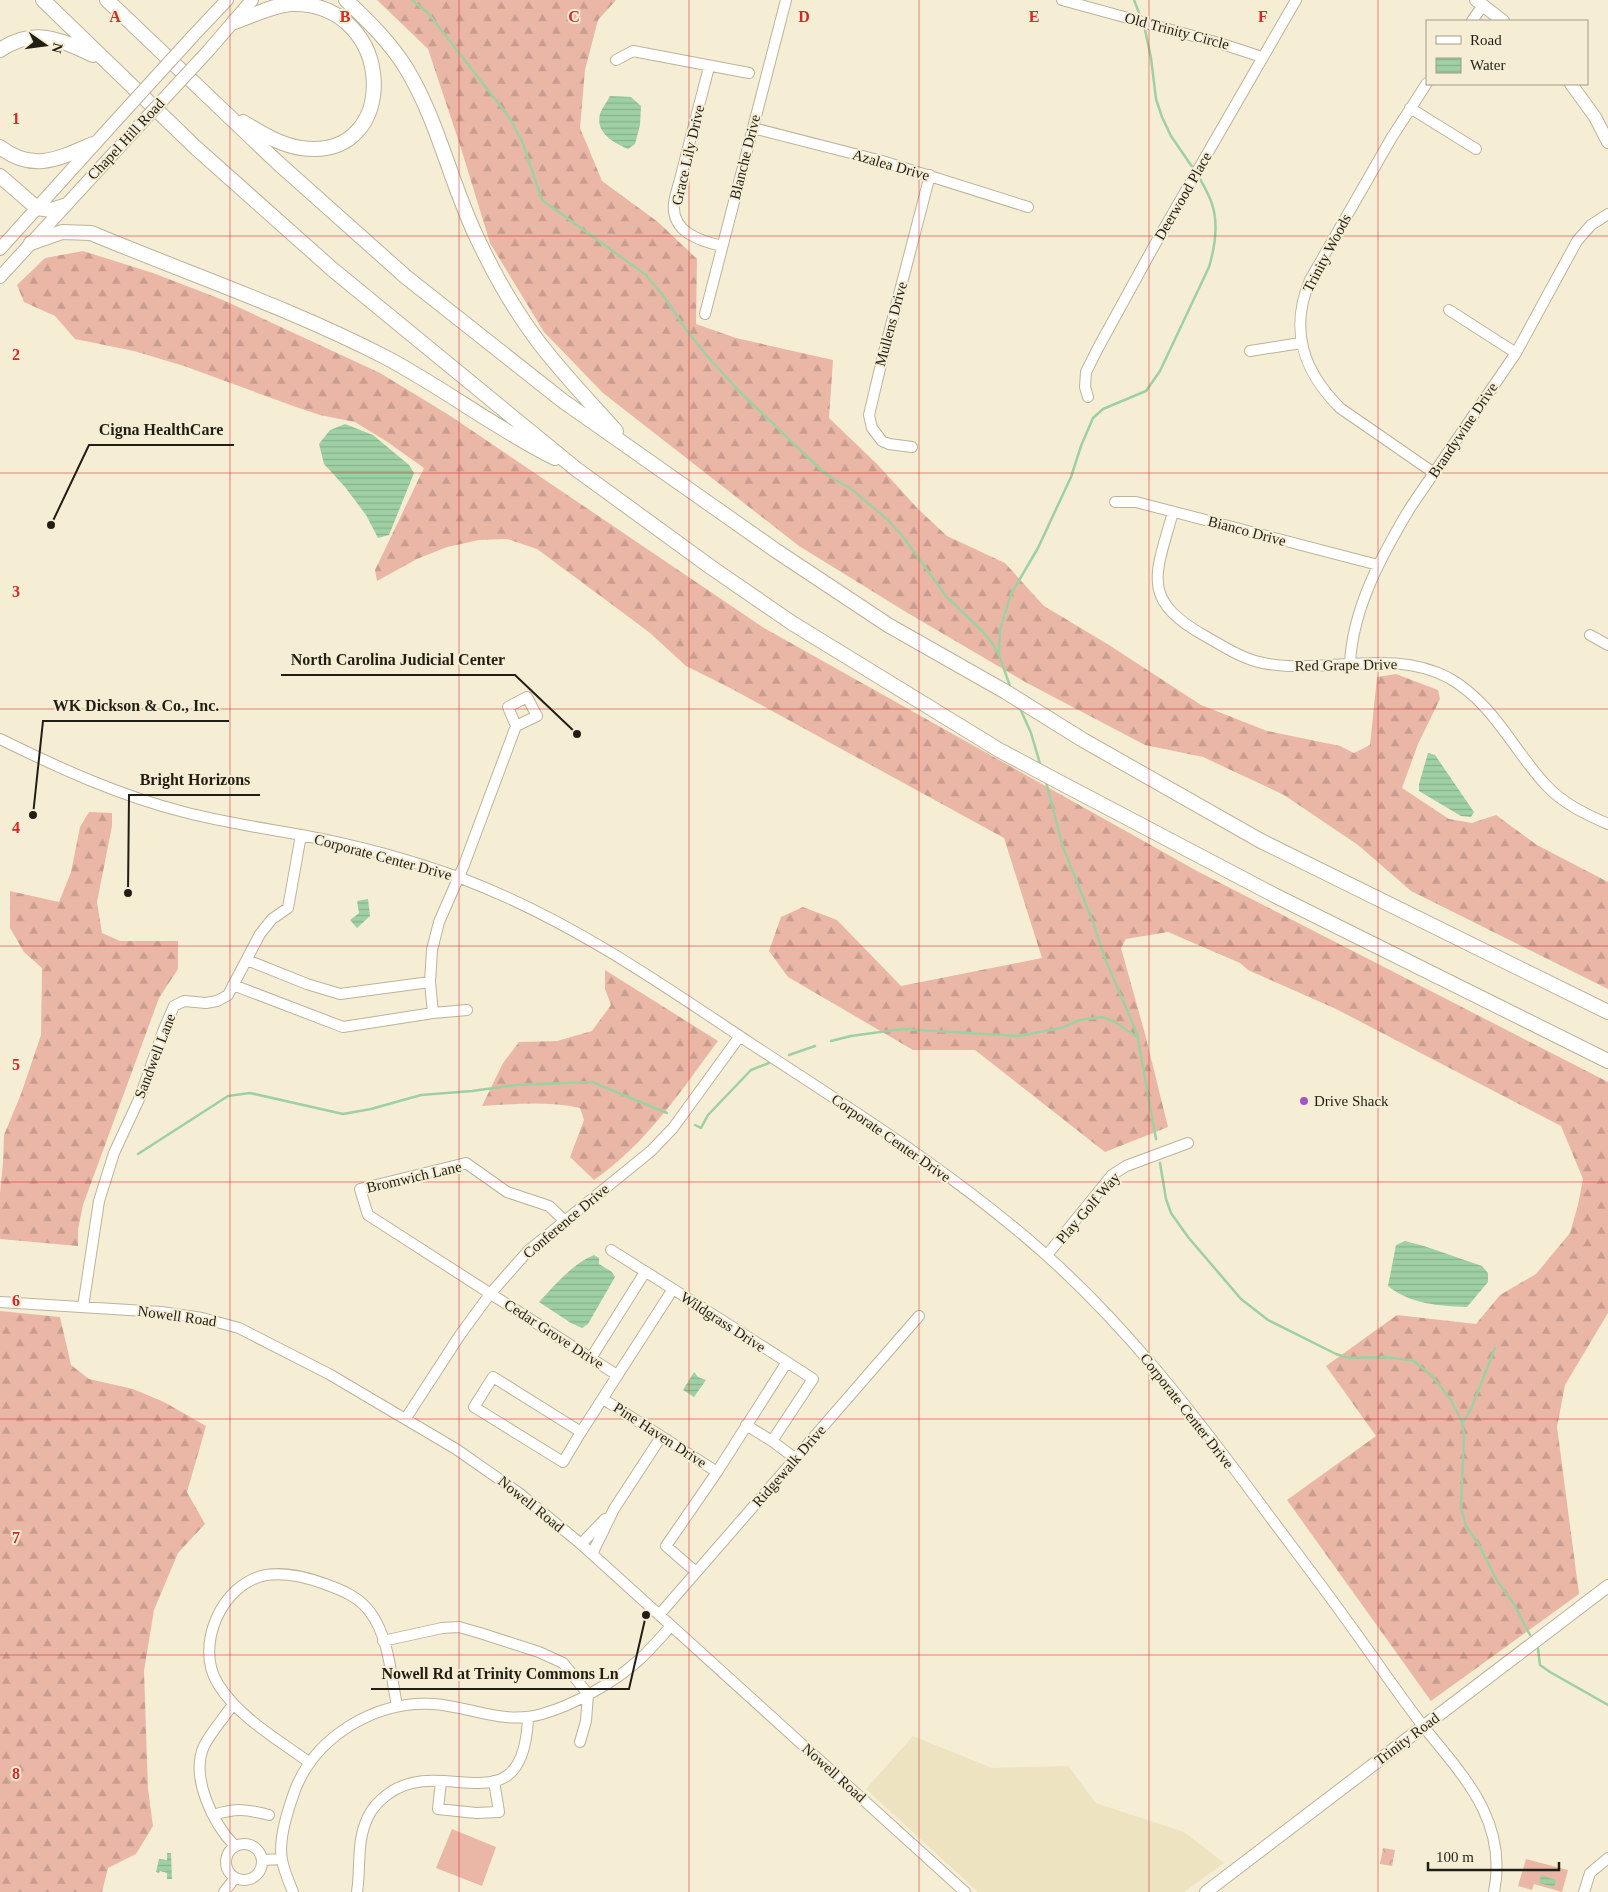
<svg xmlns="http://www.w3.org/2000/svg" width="1608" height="1892" font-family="Georgia,serif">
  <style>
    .built { fill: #ede3c1 }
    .grass { fill: #eab7a7 }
    .forest { fill: url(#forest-firs) }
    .park { fill: url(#park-crowns) }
    .water { fill: url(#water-rules) }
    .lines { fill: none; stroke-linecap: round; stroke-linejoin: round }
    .stream { stroke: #9ed0a4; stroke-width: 2.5 }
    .minor-casing { stroke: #bbb39a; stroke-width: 12 }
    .major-casing { stroke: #bbb39a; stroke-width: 14 }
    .highway-casing { stroke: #bbb39a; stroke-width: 16 }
    .minor { stroke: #fff; stroke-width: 10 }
    .major { stroke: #fff; stroke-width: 12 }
    .highway { stroke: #fff; stroke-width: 14 }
    .major-bridge-casing { stroke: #bbb39a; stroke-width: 14; stroke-linecap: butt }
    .major-bridge { stroke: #fff; stroke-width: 12 }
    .grid { fill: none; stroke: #d62828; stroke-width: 1; stroke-opacity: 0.55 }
    .poi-dot { fill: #a553c3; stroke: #f6eed4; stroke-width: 2 }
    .labels { text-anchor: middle; stroke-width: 4; stroke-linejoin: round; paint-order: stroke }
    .street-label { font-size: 15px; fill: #211f15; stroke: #f6eed4 }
    .poi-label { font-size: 15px; fill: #211f15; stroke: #f6eed4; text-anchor: start }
    .grid-label { font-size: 16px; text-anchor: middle; font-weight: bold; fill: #d62828; stroke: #f6eed4; stroke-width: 4; stroke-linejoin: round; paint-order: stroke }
    .leader { fill: none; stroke: #211f15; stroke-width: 2 }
    .callout-dot { fill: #211f15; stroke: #f6eed4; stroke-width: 2 }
    .callout-label { font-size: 16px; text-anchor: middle; font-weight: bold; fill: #211f15; stroke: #f6eed4; stroke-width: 4; stroke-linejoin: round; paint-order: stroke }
  </style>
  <defs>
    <pattern id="forest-firs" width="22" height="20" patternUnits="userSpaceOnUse" patternTransform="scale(1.25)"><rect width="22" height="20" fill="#eab7a7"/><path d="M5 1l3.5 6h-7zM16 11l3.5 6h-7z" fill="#c89d8f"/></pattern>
    <pattern id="park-crowns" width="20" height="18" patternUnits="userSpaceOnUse" patternTransform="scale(1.25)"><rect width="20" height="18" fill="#eab7a7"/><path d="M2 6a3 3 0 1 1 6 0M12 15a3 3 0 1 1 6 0" fill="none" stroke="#c89d8f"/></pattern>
    <pattern id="water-rules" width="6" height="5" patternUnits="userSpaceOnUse" patternTransform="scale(1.25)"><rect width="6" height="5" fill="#9ed0a4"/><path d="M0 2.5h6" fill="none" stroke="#88b28c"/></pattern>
  </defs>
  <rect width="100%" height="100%" fill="#f6eed4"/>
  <path class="built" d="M913 1736 992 1768 1068 1766 1096 1803 1184 1832 1224 1863 1184 1892H978L866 1789Z"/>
  <path class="grass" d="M452 1829 496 1847 482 1886 436 1868Z
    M1526 1859 1568 1870 1562 1892 1534 1884 1532 1890 1518 1886Z"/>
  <path class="forest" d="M377 0H616L598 20 585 70 580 128 602 181 658 222 697 259 696 324 736 338 833 360 829 418 878 465 918 509 947 536 1005 563 1044 606 1109 645 1201 705 1267 731 1340 746 1354 753 1370 745 1377 677 1396 674 1438 690 1440 699 1418 744 1402 788 1449 819 1472 823 1496 815 1537 845 1608 882V989L1411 891 1358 845 1284 795 1203 757 1145 745 1027 683 906 612 799 546 603 393 544 332 490 243 460 145 428 49Z
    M83 251 153 273 223 300 380 373 449 415 764 628 1197 871 1608 1082V1313L1565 1385 1557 1427 1579 1594 1431 1701 1287 1500 1376 1436 1326 1366 1397 1315 1476 1324 1500 1295 1536 1274 1570 1233 1578 1205 1583 1179 1561 1126 1336 1009 1248 970 1240 963 1168 932 1126 939 1121 948 1145 1034 1168 1127 1105 1152 975 1050H913L788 977 769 951 781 917 803 907 837 920 901 986 1042 958 1004 838 732 689 686 666 650 633 622 612 537 549 507 539 479 540 447 547 417 559 377 581 375 570 424 468 386 441 355 422 320 415 296 407 184 366 134 351 75 339 55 316 24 302 17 285 45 258Z
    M89 812 112 813V826L97 902 102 933 120 941H178V969L159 998 83 1205 78 1230V1246L0 1239V1193L3 1163 4 1135 21 1094 41 1035 42 968 24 952 10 928V891L59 902 71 872 80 827Z
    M605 970 718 1041C680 1092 647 1143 594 1180L570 1157 584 1120 580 1108C548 1101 514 1104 482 1106L503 1063 519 1042 557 1041 592 1031 611 1005 605 989Z
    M0 1311 60 1317 71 1365 89 1379 133 1389 164 1402 206 1426 187 1492 205 1524 178 1553 154 1610 144 1671 148 1789 153 1826 136 1854 108 1868 102 1892H0Z"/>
  <path class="park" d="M1383 1848 1395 1850 1392 1866 1380 1864Z"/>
  <path class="water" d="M610 96 631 97 641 106 640 125 635 144 628 149C614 143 595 133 600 114 602 108 607 102 610 96Z
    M345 424 373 435 409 465 414 473 389 535 378 538 366 515 345 487 324 464 319 444 330 430Z
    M1428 753 1435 755 1474 812 1471 817 1461 816 1419 791V784Z
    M368 899 370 916 357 928 350 920 359 913 357 901Z
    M1405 1241 1424 1246 1482 1266 1488 1273V1282L1467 1307C1439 1306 1410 1304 1388 1286L1396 1245Z
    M594 1255 599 1258V1264L612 1272 615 1277 588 1324 582 1328 571 1323 539 1302C555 1285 572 1264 594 1255Z
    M694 1372 698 1377 706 1380 694 1397 683 1390Z
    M167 1853H171L172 1879H167V1873L160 1871 159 1873 156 1872 159 1859 167 1860Z
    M1541 1875 1556 1880 1554 1887 1539 1883Z"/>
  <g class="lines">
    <path class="stream" d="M412 0 428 13 509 117 522 141 542 200 646 275 665 298 687 331 708 357 736 388 820 469 830 477 850 488 887 519 904 538 946 596 984 633 992 643 999 655 1011 689
      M1134 0 1141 18
      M1144 25 1151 58 1156 99 1162 117 1171 136 1195 171
      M999 654 1000 630 1011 594 1038 548 1071 477 1081 446 1093 418 1103 409 1146 391 1160 371 1209 267C1215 247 1219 225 1212 204 1209 194 1203 185 1198 175
      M1019 706 1031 733 1041 767
      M1046 782 1063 847 1093 922 1104 956 1137 1034 1156 1139
      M831 1041 851 1036 902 1029 1018 1036 1061 1028 1080 1020 1102 1017 1115 1022 1137 1037
      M789 1055 815 1046
      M695 1125 701 1128 708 1115 751 1070 769 1063
      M138 1154 228 1096 250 1093 343 1114 371 1109 421 1095 472 1091 516 1085 592 1082 667 1113
      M1160 1163 1166 1199 1171 1213 1188 1237 1241 1299 1268 1320 1336 1354 1349 1358 1386 1357 1414 1361 1432 1376 1451 1400 1462 1422 1464 1435 1461 1508 1466 1526 1479 1545 1497 1581 1514 1604 1530 1635
      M1463 1422 1471 1409 1495 1348
      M1538 1649 1540 1665 1550 1672 1608 1705"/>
    <defs>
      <path id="minor" d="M1062 0 1219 43 1262 57
        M1472 21 1483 5
        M616 60 633 51 749 73
        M709 67 679 183C677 190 675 196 674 203 671 232 700 241 722 246
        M1427 83 1392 137 1310 280C1289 330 1303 371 1340 408L1434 473
        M1410 108 1476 149
        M753 128 882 161 1028 207
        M1449 310 1516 353
        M705 314 786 0
        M1250 351 1301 343
        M1088 397 1085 387 1086 372 1098 348 1154 246 1296 0
        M912 447 889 444 882 441 872 428 869 415 882 360 930 175
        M1115 502H1136L1378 565
        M1173 512C1156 574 1139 599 1205 636 1223 646 1242 659 1263 663 1324 675 1391 647 1449 678 1493 703 1512 748 1545 784 1562 803 1585 814 1608 824
        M1590 635 1608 645
        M1350 663C1353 607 1382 555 1410 508L1516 353 1577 241 1591 225 1608 214
        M0 739C59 768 120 796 184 812 222 822 262 828 301 835 356 845 411 860 463 879 566 918 656 980 747 1041 849 1108 954 1173 1045 1254 1125 1325 1190 1409 1253 1494 1286 1539 1321 1584 1353 1629 1377 1662 1399 1695 1423 1726 1464 1777 1508 1821 1494 1892
        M247 960 307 984 340 994 430 982 432 950 439 922 464 865 516 726 537 716 527 697 508 707 516 726
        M233 985 343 1027 433 1013 430 982
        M433 1013 467 1010
        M564 1220 549 1206 507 1192 466 1163 360 1189 368 1215 617 1375
        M611 1250 673 1289
        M1047 1255 1112 1175 1126 1166 1188 1143
        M0 1302 161 1312 202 1318 239 1328 329 1374 456 1449 519 1493 581 1544 965 1892
        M83 1307 99 1201 114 1153 140 1097 164 1029 174 1006 184 1001 206 1003 217 1001 228 995 260 934 272 919 288 908 301 835
        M591 1358 645 1272
        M603 1399 717 1472
        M406 1418 460 1335 490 1294 528 1251 651 1151 673 1128 740 1036
        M746 1425 772 1441 796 1459
        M581 1432 563 1462 474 1407 493 1377 581 1432 673 1289 787 1362 717 1472 666 1546 696 1572
        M772 1441 813 1379 787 1362
        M581 1544 605 1519
        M592 1554 614 1509 661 1437
        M659 1615 919 1316
        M383 1641 442 1628 459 1627 480 1633 539 1652 563 1663 588 1694 586 1721 580 1742
        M233 1704C224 1718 211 1732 204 1746 190 1777 213 1824 235 1846
        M310 1763C279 1740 239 1718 218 1684 194 1646 222 1583 266 1575 287 1572 306 1577 325 1584 342 1590 359 1597 370 1612 389 1637 391 1676 397 1706
        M441 1781 438 1809 476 1813 499 1812 494 1781
        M213 1815C237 1808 245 1809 269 1815
        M226 1862a18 18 0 1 1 36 0a18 18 0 1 1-36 0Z
        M262 1860 282 1859
        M224 1892 235 1878
        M293 1892C289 1882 284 1871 282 1860 278 1839 288 1810 295 1790 316 1736 376 1700 434 1704 471 1707 504 1725 542 1714 574 1705 615 1682 640 1659 651 1649 661 1637 671 1626
        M357 1892C361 1867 356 1841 368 1817 372 1808 380 1800 388 1794 443 1753 523 1831 528 1718
        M1584 1892 1590 1873 1608 1858"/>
      <path id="major" d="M1476 0 1503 21
        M193 36 227 0
        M209 50 252 0
        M1571 84 1595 117 1608 142
        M0 249 111 126
        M0 277 134 131
        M1206 1892 1608 1586"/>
      <path id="highway" d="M43 0 195 147 332 269 576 469 712 568 792 623 999 750 1061 783 1274 895 1608 1061
        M107 0 277 162 406 277 563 401 775 550 888 625 1006 692 1083 740 1261 841 1608 1012
        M346 0C368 21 390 42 406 68 439 122 451 186 479 242 495 276 514 309 537 340 561 372 589 401 616 431
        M234 22C253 16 272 5 292 4 397 2 402 163 301 148 280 145 261 133 243 122
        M0 50C34 27 59 39 93 55
        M0 147C33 173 60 158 93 144
        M0 176 37 208 51 210 64 206
        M31 243 62 232 91 233C189 274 290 308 385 357 444 388 496 429 555 458"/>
    </defs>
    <use href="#minor" class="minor-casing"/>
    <use href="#major" class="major-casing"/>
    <use href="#highway" class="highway-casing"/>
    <use href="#minor" class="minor"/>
    <use href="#major" class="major"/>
    <use href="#highway" class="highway"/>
    <defs>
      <path id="major-bridge" d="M111 126 193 36
        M134 131 209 50"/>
    </defs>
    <use href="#major-bridge" class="major-bridge-casing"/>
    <use href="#major-bridge" class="major-bridge"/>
  </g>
  <path class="grid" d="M230 0V1892M459 0V1892M689 0V1892M919 0V1892M1149 0V1892M1378 0V1892M0 236H1608M0 473H1608M0 709H1608M0 946H1608M0 1182H1608M0 1419H1608M0 1655H1608"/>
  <circle class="poi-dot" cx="1304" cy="1101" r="5"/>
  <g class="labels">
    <g class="street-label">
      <text transform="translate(1177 31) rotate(15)" y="5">Old Trinity Circle</text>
      <text transform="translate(126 139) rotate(-47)" y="5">Chapel Hill Road</text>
      <text transform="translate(688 155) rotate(-77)" y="5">Grace Lily Drive</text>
      <text transform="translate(745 157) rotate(-76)" y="5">Blanche Drive</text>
      <text transform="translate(891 165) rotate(16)" y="5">Azalea Drive</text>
      <text transform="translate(1183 196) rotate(-60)" y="5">Deerwood Place</text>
      <text transform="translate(1327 253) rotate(-62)" y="5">Trinity Woods</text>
      <text transform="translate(891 324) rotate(-75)" y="5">Mullens Drive</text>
      <text transform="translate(1463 430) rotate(-56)" y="5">Brandywine Drive</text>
      <text transform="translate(1247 531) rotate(15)" y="5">Bianco Drive</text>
      <text transform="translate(1346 665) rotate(-1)" y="5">Red Grape Drive</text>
      <text transform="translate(383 857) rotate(15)" y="5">Corporate Center Drive</text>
      <text transform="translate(155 1056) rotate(-69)" y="5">Sandwell Lane</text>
      <text transform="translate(891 1138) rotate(35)" y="5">Corporate Center Drive</text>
      <text transform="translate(414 1177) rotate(-13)" y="5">Bromwich Lane</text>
      <text transform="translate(1088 1208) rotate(-49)" y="5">Play Golf Way</text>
      <text transform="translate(566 1221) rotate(-40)" y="5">Conference Drive</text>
      <text transform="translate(177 1316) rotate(8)" y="5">Nowell Road</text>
      <text transform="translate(723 1322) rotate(33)" y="5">Wildgrass Drive</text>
      <text transform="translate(554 1334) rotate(33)" y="5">Cedar Grove Drive</text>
      <text transform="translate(1187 1411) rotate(52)" y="5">Corporate Center Drive</text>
      <text transform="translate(660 1435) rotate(33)" y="5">Pine Haven Drive</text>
      <text transform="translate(789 1466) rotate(-49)" y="5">Ridgewalk Drive</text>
      <text transform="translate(531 1504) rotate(39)" y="5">Nowell Road</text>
      <text transform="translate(1407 1739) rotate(-37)" y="5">Trinity Road</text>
      <text transform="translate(834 1773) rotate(42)" y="5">Nowell Road</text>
    </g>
    <g class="poi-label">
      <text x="1314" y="1106">Drive Shack</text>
    </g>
  </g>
  <g class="grid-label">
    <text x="115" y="22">A</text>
    <text x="345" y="22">B</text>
    <text x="574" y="22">C</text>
    <text x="804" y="22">D</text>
    <text x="1034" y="22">E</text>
    <text x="1263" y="22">F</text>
    <text x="16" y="124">1</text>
    <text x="16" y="360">2</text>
    <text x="16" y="597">3</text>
    <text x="16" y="833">4</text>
    <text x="16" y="1070">5</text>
    <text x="16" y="1306">6</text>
    <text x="16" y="1543">7</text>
    <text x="16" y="1779">8</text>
  </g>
  <path class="leader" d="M51 525L89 445H234M577 734L515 675H281M33 815L43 721H229M128 893L129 795H260M646 1615L629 1689H371"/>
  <g class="callout-dot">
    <circle cx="51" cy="525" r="5"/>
    <circle cx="577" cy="734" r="5"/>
    <circle cx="33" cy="815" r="5"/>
    <circle cx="128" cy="893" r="5"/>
    <circle cx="646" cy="1615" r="5"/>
  </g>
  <g class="callout-label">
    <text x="161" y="435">Cigna HealthCare</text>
    <text x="398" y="665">North Carolina Judicial Center</text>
    <text x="136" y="711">WK Dickson &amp; Co., Inc.</text>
    <text x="195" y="785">Bright Horizons</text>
    <text x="500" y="1679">Nowell Rd at Trinity Commons Ln</text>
  </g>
  <rect x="1426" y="20" width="162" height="65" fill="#f6eed4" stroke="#a19b88"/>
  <rect x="1436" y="36" width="25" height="8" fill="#ffffff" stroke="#a19b88"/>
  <text x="1470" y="45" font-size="15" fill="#211f15">Road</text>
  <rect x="1436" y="58" width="25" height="15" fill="url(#water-rules)" stroke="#a19b88"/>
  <text x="1470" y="70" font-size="15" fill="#211f15">Water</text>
  <g transform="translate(45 45) rotate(104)" stroke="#f6eed4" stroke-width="4" paint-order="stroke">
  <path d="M0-4L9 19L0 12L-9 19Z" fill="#211f15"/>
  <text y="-8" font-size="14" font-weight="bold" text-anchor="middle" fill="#211f15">N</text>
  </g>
  <path d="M1428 1862v8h131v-8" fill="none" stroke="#211f15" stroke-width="2.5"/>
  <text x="1436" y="1862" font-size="15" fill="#211f15" stroke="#f6eed4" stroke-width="4" paint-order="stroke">100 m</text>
</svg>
